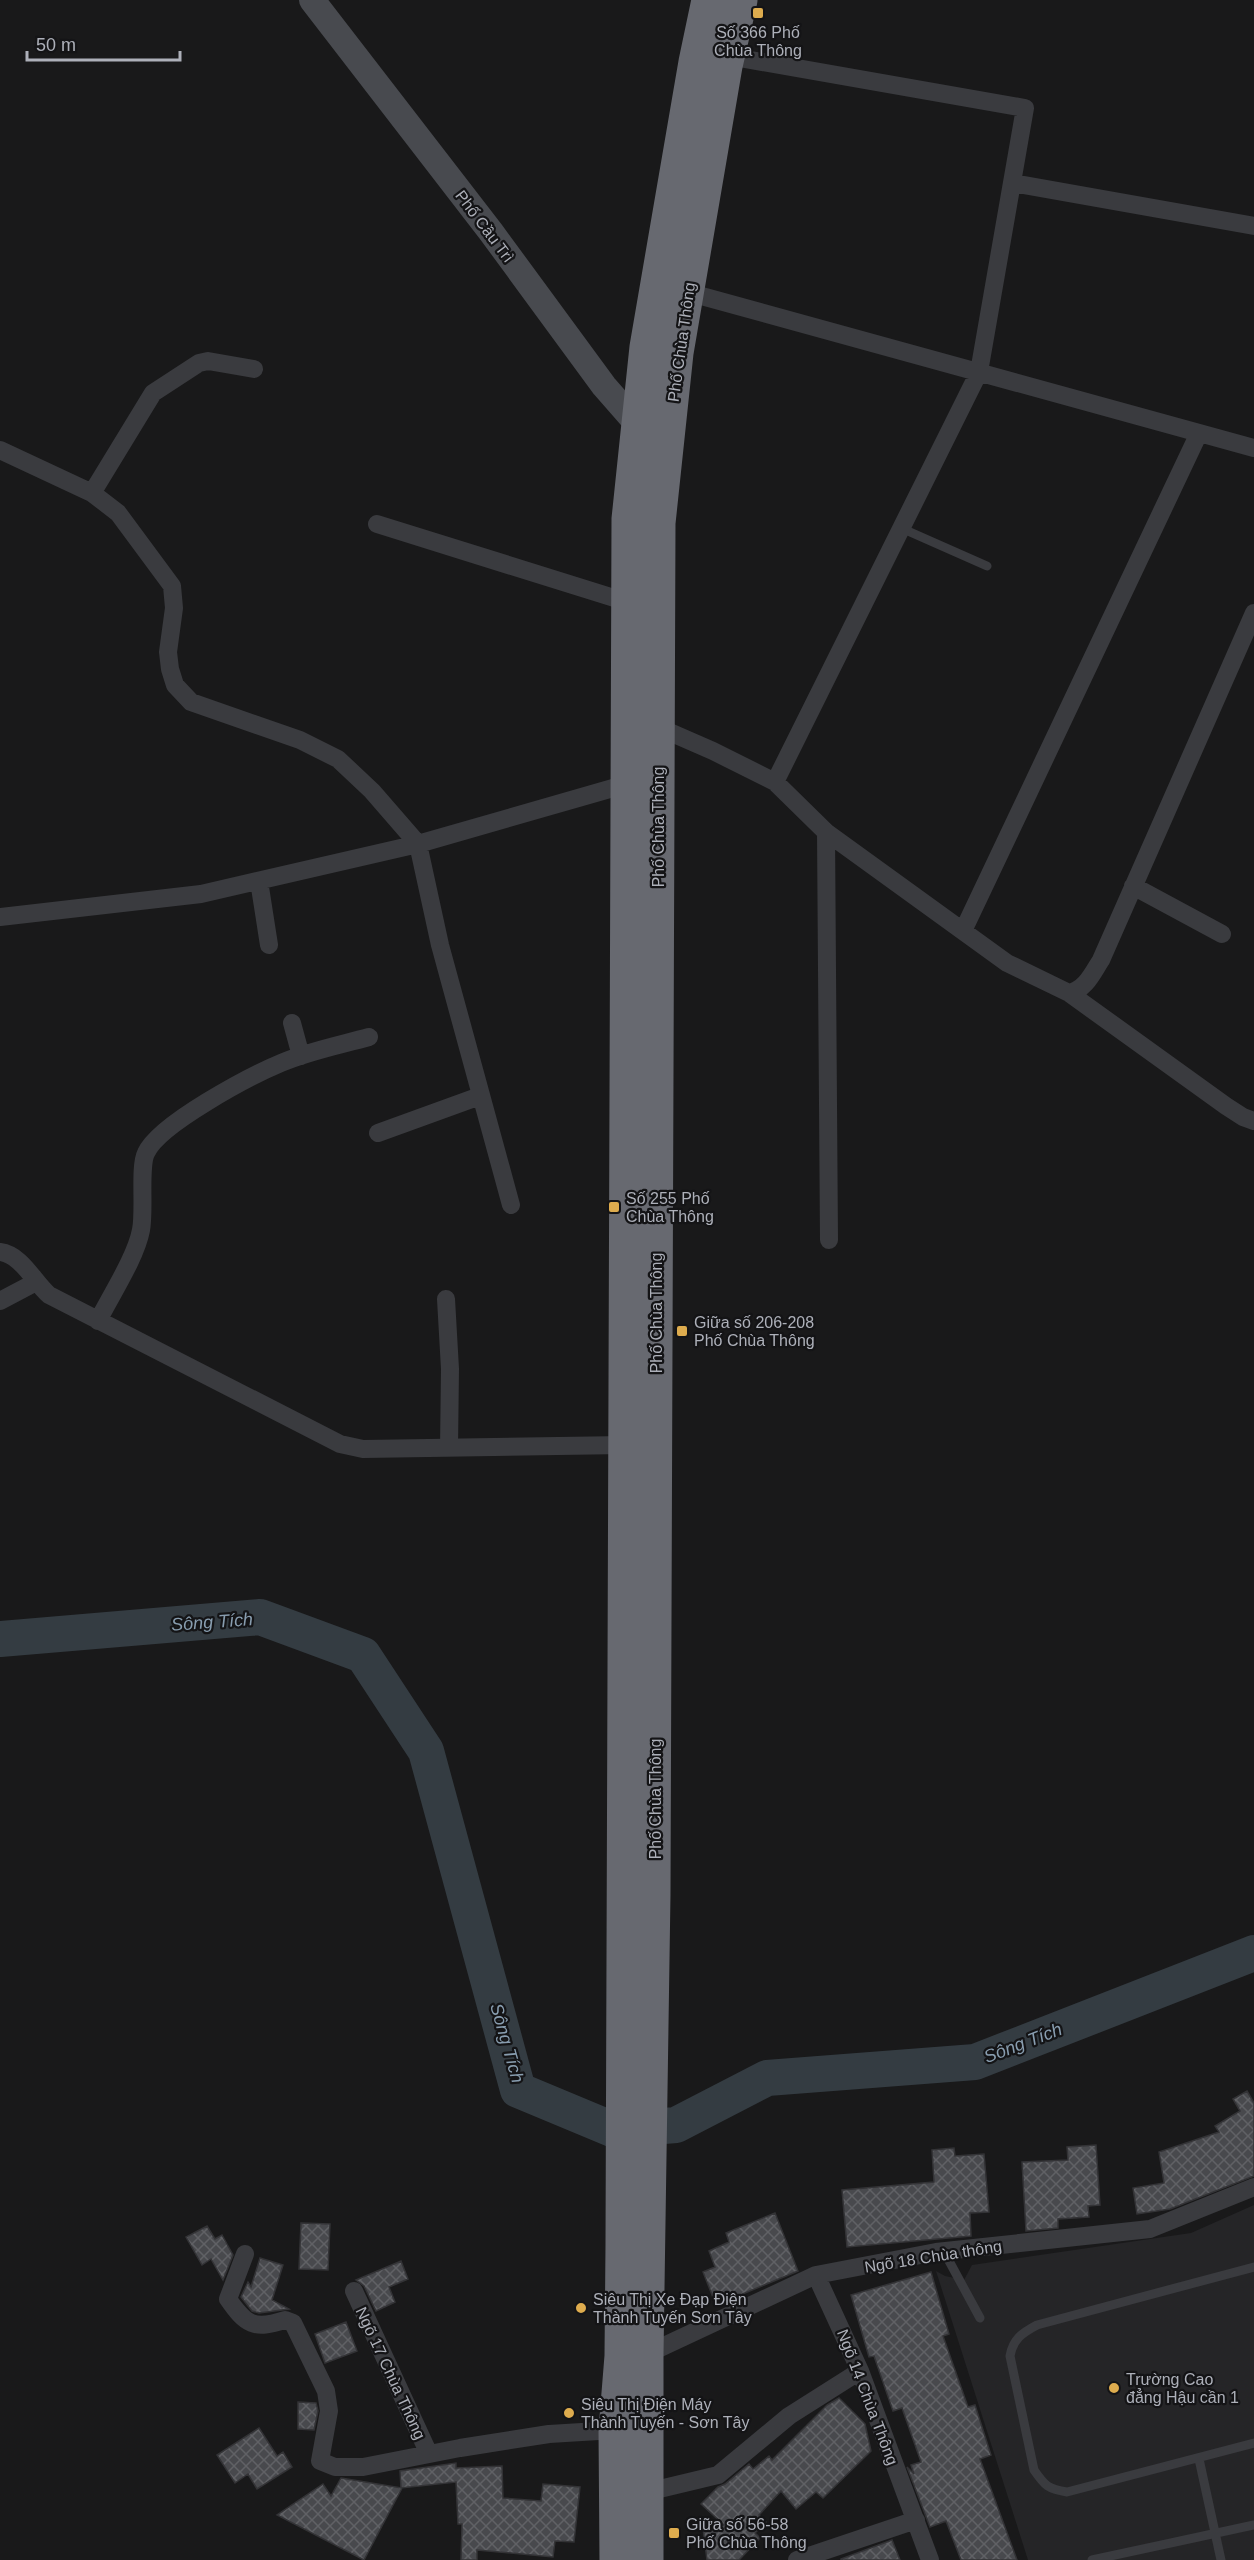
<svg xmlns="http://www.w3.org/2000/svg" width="1254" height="2560" font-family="Arial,sans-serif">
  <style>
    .built { fill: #252527 }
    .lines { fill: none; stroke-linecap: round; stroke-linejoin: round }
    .river { stroke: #343c42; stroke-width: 36 }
    .building { fill: url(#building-cross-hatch); stroke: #333336; stroke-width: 1.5 }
    .lane { stroke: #3a3b3f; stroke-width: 9 }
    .street { stroke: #3a3b3f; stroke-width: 18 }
    .secondary { stroke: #484a4f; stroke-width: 26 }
    .highway { stroke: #676970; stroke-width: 33 }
    .poi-dot { fill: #deac4e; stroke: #141416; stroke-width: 2 }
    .labels { text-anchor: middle; stroke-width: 4.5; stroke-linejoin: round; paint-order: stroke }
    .poi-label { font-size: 16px; fill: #adb0b9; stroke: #141416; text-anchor: start }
    .street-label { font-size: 16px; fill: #adb0b9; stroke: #141416 }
    .water-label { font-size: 18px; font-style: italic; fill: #889daf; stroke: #141416 }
  </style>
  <defs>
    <pattern id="building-cross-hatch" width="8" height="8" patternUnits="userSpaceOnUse" patternTransform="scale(1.5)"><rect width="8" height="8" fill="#48494d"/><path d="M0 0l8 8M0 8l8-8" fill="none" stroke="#606165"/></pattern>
  </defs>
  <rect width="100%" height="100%" fill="#19191a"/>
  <path class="built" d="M1254 2205V2560H1028L936 2271 945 2276 964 2280 972 2265 1191 2233Z"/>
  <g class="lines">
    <path class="river" d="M0 1639 260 1617 363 1655 426 1751 518 2090 614 2130 676 2125 767 2078 975 2062 1254 1953"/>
  </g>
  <path class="building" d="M1247 2091 1254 2103V2176L1170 2209 1137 2214 1133 2188 1164 2183 1159 2152 1219 2132 1215 2126 1240 2111 1233 2099Z
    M1096 2145 1100 2205 1088 2206 1089 2217 1058 2219V2228L1026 2231 1022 2162 1068 2160 1067 2147Z
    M954 2148 955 2156 984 2154 989 2212 970 2213 971 2236 847 2247 842 2190 934 2182 932 2150Z
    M775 2213 798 2271 716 2305 703 2272 715 2267 709 2251 729 2242 726 2233Z
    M301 2223 330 2224 328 2270 299 2269Z
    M207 2226 215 2239 222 2235 233 2255 223 2280 211 2259 202 2265 186 2237Z
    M260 2258 283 2265 272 2300 289 2309 259 2313 252 2311 241 2297 248 2282 251 2287Z
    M401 2261 408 2279 389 2287 395 2302 376 2311 364 2286 356 2280Z
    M931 2272 949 2334 943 2336 968 2407 975 2405 991 2455 980 2459 1017 2560H961L946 2521 930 2527 907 2467 914 2474 911 2465 921 2462 902 2408 893 2411 874 2356 869 2357 851 2295Z
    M346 2322 357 2351 325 2363 315 2334Z
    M839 2398 865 2424 871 2451 823 2498 816 2492 796 2509 781 2491 759 2515 766 2522 755 2533 760 2538 739 2560H707L703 2528 724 2525 701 2504 718 2487 725 2484 749 2464 753 2469 769 2456 772 2460 827 2405Z
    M298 2402 316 2403 318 2411 314 2430 298 2429Z
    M259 2428 277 2456 283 2452 292 2467 257 2489 248 2474 235 2483 217 2455Z
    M456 2463V2468L502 2466 503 2498 541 2501 543 2484 580 2487 574 2542 555 2541 553 2557 477 2550V2560H461L462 2524H458L456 2482 401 2488 400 2471Z
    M341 2478 402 2488 364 2560 277 2515 323 2484 331 2496Z
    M892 2540 900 2560H841V2559Z"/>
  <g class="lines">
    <path class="lane" d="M901 528 987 566
      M938 2253 948 2259 980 2318
      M1254 2267 1037 2325C1022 2333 1013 2339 1010 2356L1034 2470C1045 2486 1048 2489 1067 2492L1254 2443
      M1199 2459 1221 2560
      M1092 2560 1254 2525"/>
    <path class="street" d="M728 56 1025 108 979 372 775 782
      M1012 183 1254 226
      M687 292 1254 448
      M0 450 92 493 118 513 172 586 174 608 168 652 170 669 175 685 191 702 300 740 338 759 372 791 418 844 440 945 511 1205
      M92 493 153 393 199 363 208 361 254 369
      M377 524 627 602
      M658 727 713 751 775 782 826 832 1007 963 1069 993C1086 989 1092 974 1101 960L1254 613
      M826 832 829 1240
      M259 881 269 945
      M1133 886 1222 934
      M0 917 201 894 418 844 627 784
      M963 931 1199 433
      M1069 993 1226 1106 1243 1117 1254 1121
      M292 1023 301 1056
      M378 1133 480 1096
      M0 1252C22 1255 33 1281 49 1295L340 1444 363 1449 625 1445
      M446 1299 450 1369 449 1448
      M0 1301 36 1282
      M98 1321C111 1295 136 1257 141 1230 145 1210 139 1167 146 1153 159 1124 250 1076 281 1063 309 1051 340 1045 369 1037
      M245 2254 228 2299C246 2325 254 2330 285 2320L293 2323 326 2391 329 2411 320 2461 335 2467H363L460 2448 549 2434 615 2430
      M816 2275 860 2371 930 2560
      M354 2291 429 2454
      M641 2354H647L816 2275 936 2252 1150 2229 1254 2187
      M647 2492 718 2475 789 2416 860 2371
      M797 2560 916 2520"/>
    <path class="secondary" d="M312 0 491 232 604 386 639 426 650 429"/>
    <path class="highway" d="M616 2560 615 2430 621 2356 622 2245 628 519 646 347 695 62 708 0
      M647 2560V2354L654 1894 659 523 677 353 726 66 741 0"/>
  </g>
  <g class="poi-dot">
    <rect x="752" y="7" width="12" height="12" rx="3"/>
    <rect x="608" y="1201" width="12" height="12" rx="3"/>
    <rect x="676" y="1325" width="12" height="12" rx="3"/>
    <circle cx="581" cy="2308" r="6"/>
    <circle cx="1114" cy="2388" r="6"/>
    <circle cx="569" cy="2413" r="6"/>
    <rect x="668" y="2527" width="12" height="12" rx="3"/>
  </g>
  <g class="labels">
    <g class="poi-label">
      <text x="758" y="38" text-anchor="middle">Số 366 Phố<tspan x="758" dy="18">Chùa Thông</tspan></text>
      <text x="626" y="1204">Số 255 Phố<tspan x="626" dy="18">Chùa Thông</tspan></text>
      <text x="694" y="1328">Giữa số 206-208<tspan x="694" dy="18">Phố Chùa Thông</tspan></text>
      <text x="593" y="2305">Siêu Thị Xe Đạp Điện<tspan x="593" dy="18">Thành Tuyến Sơn Tây</tspan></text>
      <text x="1126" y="2385">Trường Cao<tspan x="1126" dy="18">đẳng Hậu cần 1</tspan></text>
      <text x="581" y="2410">Siêu Thị Điện Máy<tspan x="581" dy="18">Thành Tuyến - Sơn Tây</tspan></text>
      <text x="686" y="2530">Giữa số 56-58<tspan x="686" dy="18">Phố Chùa Thông</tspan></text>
    </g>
    <g class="street-label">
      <text transform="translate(485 226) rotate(53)" y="6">Phố Cầu Trì</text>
      <text transform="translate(681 342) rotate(-82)" y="6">Phố Chùa Thông</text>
      <text transform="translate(658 827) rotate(-90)" y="6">Phố Chùa Thông</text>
      <text transform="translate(656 1313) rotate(-90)" y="6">Phố Chùa Thông</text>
      <text transform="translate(655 1799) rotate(-90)" y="6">Phố Chùa Thông</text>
      <text transform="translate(933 2256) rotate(-9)" y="6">Ngõ 18 Chùa thông</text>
      <text transform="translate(391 2373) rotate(65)" y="6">Ngõ 17 Chùa Thông</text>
      <text transform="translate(868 2397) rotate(69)" y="6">Ngõ 14 Chùa Thông</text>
    </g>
    <g class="water-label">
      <text transform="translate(212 1622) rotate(-4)" y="6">Sông Tích</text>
      <text transform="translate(507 2043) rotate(74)" y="6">Sông Tích</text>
      <text transform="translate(1023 2043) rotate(-21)" y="6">Sông Tích</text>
    </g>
  </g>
  <path d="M27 51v9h153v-9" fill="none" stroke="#adb0b9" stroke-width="3"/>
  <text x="36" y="51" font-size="18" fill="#adb0b9" stroke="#141416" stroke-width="4.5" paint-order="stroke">50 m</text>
</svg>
